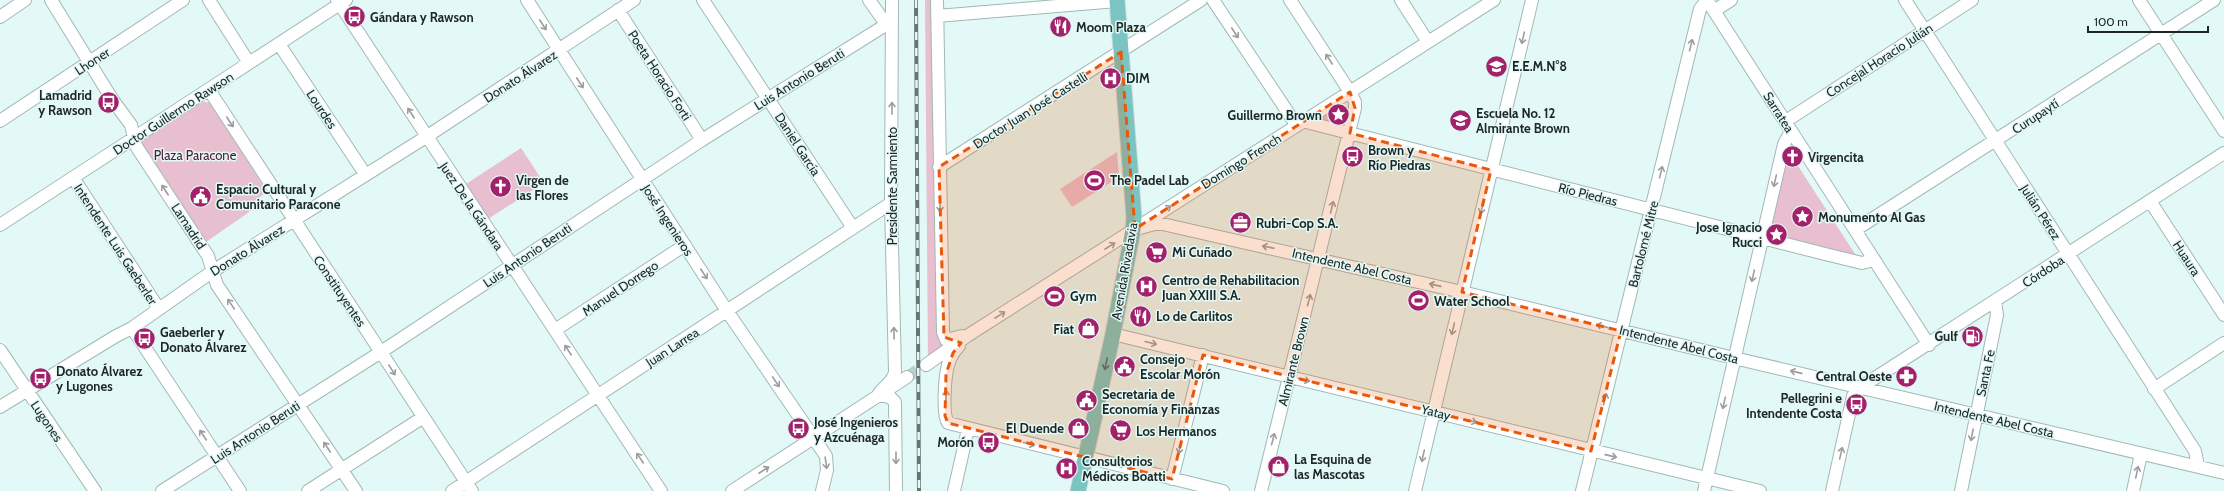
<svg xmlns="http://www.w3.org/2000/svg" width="2224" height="491" font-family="Cabin,sans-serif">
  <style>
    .green { fill: #e7bfcf }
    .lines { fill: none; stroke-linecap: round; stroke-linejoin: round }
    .minor-tunnel { stroke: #bbcfcd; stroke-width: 12; stroke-dasharray: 12 6; stroke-linecap: butt }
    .minor-casing { stroke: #a2b8b6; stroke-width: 14 }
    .major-casing { stroke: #d6d8d8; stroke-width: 17 }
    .minor { stroke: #fff; stroke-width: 12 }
    .major { stroke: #7ac5c2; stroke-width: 15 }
    .rail-casing { stroke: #667473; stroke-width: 4 }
    .rail { stroke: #e2f9f7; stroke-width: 2.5; stroke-dasharray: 8; stroke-linecap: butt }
    .oneway { stroke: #9a9e9d }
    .oneway2 { stroke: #476e6c }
    .marked { fill: #e8590c; fill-opacity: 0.2; stroke: #e8590c; stroke-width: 3; stroke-dasharray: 8 5; stroke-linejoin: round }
    .labels { text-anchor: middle; stroke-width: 3; stroke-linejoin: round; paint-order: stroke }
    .poi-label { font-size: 13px; font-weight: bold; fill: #1e2726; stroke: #e2f9f7; text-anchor: start }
    .street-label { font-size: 13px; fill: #1e2726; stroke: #e2f9f7 }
    .park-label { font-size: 13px; fill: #4d1b34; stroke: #e2f9f7 }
  </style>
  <rect width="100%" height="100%" fill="#e2f9f7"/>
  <path class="green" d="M925 0H934L940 334 944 348 928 360Z
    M202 101 210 103 267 192 253 202 252 210 206 242 141 146V141L144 138Z
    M1338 103 1347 106 1349 111 1345 125 1320 119 1319 117Z
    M521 148 544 183 488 219 466 184Z
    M1787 149 1857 257 1769 236Z
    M1117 152 1119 177 1072 207 1060 189Z"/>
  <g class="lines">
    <path class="minor-tunnel" d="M907 377 926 365"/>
    <defs>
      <path id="minor" d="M51 0 112 99 131 125 136 146 208 256 217 285 356 491
        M209 0 249 63
        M337 0 661 491
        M527 0 727 311 826 456 827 470 822 491
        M703 0 853 228
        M869 0 886 24
        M937 0 943 332 946 340 962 336
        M1213 0 1297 126
        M1401 0 1428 42
        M1905 0 2195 451 2198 466
        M2139 0 2224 131
        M618 10 702 140
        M1714 11 1731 0
        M937 16 1117 1
        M0 17 25 0
        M279 44 365 174
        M209 90 472 491
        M0 121 183 0
        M1302 121 1825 254 1862 263 1874 260
        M1786 121 1972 0
        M939 167 1201 0
        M74 179 159 309
        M2150 201 2224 315
        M0 225 346 0
        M1133 230 1158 223 1462 292 1734 358 2224 473
        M1855 230 2214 0
        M132 328 240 491
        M555 330 685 245
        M1113 334 1760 491
        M959 346C954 351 950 358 948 365 945 376 942 414 948 423L1223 491
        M0 350 95 491
        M926 365 967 336 1494 0
        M2154 389 2224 343
        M878 395C883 386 893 383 895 372L891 203 892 0
        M878 395 890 397 895 402 896 491
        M0 407 116 336 132 328 213 271 426 137 634 0
        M1172 479 1203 355
        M162 491 381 352 702 140 892 21
        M308 491 422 418
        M452 491 891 203
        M732 491 907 377
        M954 491 968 429
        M1261 491 1355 108V102L1350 92 1290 0
        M1415 491 1532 0
        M1582 491 1700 9 1707 0 1929 345
        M1704 491 1784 144 1791 131
        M1832 491 1853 396 1861 387 2224 153
        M1961 491 1997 315 1995 301
        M2133 491 2141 454"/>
      <path id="major" d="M1078 491 1113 334 1133 230 1134 217 1117 0"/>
    </defs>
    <use href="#minor" class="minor-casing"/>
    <use href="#major" class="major-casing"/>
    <use href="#minor" class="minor"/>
    <use href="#major" class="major"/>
    <defs>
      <path id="rail" d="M916 0 919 491"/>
    </defs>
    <use href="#rail" class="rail-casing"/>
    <use href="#rail" class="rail"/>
  </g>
  <defs><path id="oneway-shaft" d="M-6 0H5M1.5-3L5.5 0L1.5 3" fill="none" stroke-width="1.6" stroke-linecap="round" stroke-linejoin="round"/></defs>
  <g class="oneway">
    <use href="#oneway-shaft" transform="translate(543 25) rotate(57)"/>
    <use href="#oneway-shaft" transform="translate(1235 33) rotate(57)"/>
    <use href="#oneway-shaft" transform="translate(1523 38) rotate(103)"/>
    <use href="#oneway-shaft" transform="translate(1691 45) rotate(-76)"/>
    <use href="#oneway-shaft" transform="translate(1329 59) rotate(-123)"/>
    <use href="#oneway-shaft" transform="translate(580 83) rotate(57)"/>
    <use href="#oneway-shaft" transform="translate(892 108) rotate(-90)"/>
    <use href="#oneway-shaft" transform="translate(411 113) rotate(-123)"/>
    <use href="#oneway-shaft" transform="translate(230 122) rotate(57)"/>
    <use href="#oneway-shaft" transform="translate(1661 172) rotate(-76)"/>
    <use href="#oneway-shaft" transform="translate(1775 181) rotate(103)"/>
    <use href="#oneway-shaft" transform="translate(165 190) rotate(-123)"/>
    <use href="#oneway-shaft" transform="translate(940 206) rotate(89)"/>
    <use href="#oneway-shaft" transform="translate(1332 207) rotate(-76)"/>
    <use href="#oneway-shaft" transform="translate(1482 208) rotate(103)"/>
    <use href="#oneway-shaft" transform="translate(1166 209) rotate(-32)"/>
    <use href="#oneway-shaft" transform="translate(1110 246) rotate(-32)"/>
    <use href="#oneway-shaft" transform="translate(1268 247) rotate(-168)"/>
    <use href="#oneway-shaft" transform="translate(704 274) rotate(57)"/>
    <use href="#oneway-shaft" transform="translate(1753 276) rotate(103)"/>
    <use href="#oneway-shaft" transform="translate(1435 285) rotate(-167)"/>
    <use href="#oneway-shaft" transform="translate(1309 300) rotate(-75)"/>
    <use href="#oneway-shaft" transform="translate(231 304) rotate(-124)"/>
    <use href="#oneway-shaft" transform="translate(1000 315) rotate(-32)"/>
    <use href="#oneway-shaft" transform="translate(1602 326) rotate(-166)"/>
    <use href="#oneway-shaft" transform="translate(1453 329) rotate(103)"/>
    <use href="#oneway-shaft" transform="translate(894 333) rotate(-91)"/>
    <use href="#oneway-shaft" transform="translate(1151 343) rotate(14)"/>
    <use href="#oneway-shaft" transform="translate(568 350) rotate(-123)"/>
    <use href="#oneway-shaft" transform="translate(392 370) rotate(58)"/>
    <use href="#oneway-shaft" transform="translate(1796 372) rotate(-167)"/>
    <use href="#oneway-shaft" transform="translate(1304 380) rotate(14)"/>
    <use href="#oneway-shaft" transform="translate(776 382) rotate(56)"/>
    <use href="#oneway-shaft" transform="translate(946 396) rotate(-89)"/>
    <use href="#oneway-shaft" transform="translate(1605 399) rotate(-76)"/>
    <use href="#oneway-shaft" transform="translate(1724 403) rotate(103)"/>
    <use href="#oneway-shaft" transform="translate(1471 421) rotate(14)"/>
    <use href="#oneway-shaft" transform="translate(203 435) rotate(-123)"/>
    <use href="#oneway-shaft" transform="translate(1972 435) rotate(101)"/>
    <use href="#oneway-shaft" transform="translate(1273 439) rotate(-76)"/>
    <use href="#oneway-shaft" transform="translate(1029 444) rotate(14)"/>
    <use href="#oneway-shaft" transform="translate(327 447) rotate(-123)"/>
    <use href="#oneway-shaft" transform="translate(1180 448) rotate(104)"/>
    <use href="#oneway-shaft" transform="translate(1841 453) rotate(-77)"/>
    <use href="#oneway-shaft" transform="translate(1423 456) rotate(103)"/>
    <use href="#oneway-shaft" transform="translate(1611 456) rotate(13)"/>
    <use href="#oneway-shaft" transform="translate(640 458) rotate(-124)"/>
    <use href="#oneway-shaft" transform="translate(896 458) rotate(90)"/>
    <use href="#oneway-shaft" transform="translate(826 463) rotate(82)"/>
    <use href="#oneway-shaft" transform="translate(764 470) rotate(-33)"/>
    <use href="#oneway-shaft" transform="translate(2137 472) rotate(-78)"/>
  </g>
  <use class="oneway2" href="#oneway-shaft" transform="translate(1106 364) rotate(102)"/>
  <path class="marked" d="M1121 52 1135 229 1350 92 1355 108 1350 133 1491 170 1462 292 1621 331 1591 451 1203 355 1172 479 948 423 945 416 946 374 953 353 961 343 944 337 939 167Z"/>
  <defs>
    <symbol id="bus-disc" viewBox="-11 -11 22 22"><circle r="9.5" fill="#a5206b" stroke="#e2f9f7"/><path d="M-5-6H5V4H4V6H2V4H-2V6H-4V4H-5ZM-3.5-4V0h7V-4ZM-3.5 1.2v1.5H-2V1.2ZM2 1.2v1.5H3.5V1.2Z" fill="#fff"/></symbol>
    <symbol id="restaurant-disc" viewBox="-11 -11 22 22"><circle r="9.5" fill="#a5206b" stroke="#e2f9f7"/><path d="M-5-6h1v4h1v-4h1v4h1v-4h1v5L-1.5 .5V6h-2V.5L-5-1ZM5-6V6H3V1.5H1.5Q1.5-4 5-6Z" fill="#fff"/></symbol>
    <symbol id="school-disc" viewBox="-11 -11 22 22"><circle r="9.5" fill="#a5206b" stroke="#e2f9f7"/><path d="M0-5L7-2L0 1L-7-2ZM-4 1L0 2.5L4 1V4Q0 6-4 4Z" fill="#fff"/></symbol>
    <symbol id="hospital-disc" viewBox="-11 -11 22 22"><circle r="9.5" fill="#a5206b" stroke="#e2f9f7"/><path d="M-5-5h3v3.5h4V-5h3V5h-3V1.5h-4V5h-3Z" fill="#fff"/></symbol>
    <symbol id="sight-disc" viewBox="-11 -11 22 22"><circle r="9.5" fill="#a5206b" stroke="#e2f9f7"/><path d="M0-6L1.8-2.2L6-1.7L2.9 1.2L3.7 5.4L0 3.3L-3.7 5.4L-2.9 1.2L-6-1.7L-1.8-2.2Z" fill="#fff"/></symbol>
    <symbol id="church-disc" viewBox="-11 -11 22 22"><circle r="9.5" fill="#a5206b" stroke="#e2f9f7"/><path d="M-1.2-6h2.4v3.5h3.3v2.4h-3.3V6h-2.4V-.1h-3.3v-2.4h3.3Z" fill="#fff"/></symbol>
    <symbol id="stadium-disc" viewBox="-11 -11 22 22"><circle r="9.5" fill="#a5206b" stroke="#e2f9f7"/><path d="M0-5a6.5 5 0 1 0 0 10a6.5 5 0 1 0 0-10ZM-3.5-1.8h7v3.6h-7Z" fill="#fff"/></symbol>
    <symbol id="civic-disc" viewBox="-11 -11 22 22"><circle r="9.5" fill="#a5206b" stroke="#e2f9f7"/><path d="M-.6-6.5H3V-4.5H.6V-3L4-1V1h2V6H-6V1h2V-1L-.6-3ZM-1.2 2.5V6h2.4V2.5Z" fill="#fff"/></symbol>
    <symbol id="office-disc" viewBox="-11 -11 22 22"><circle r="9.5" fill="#a5206b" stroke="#e2f9f7"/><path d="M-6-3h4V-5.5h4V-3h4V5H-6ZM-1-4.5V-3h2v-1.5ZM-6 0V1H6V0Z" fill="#fff"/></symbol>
    <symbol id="supermarket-disc" viewBox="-11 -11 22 22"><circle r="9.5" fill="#a5206b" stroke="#e2f9f7"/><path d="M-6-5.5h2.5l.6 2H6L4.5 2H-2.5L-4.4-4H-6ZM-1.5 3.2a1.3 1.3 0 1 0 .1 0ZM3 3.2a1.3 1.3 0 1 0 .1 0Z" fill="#fff"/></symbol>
    <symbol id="shop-disc" viewBox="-11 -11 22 22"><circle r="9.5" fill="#a5206b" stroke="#e2f9f7"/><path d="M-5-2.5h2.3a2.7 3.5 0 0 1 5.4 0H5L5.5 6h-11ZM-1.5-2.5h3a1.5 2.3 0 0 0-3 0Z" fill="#fff"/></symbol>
    <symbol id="fuel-disc" viewBox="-11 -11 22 22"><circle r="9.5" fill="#a5206b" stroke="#e2f9f7"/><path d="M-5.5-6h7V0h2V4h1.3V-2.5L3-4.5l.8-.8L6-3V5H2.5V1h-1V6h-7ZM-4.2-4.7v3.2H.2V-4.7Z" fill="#fff"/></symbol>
    <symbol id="pharmacy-disc" viewBox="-11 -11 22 22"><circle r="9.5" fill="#a5206b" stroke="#e2f9f7"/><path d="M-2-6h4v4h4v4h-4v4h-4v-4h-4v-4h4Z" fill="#fff"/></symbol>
  </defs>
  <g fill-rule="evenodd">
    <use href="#bus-disc" x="342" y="4" width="25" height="25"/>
    <use href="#restaurant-disc" x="1048" y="14" width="25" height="25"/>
    <use href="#school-disc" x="1484" y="54" width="25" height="25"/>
    <use href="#hospital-disc" x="1098" y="66" width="25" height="25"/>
    <use href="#bus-disc" x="96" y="90" width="25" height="25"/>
    <use href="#sight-disc" x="1326" y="102" width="25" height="25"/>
    <use href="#school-disc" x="1448" y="108" width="25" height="25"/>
    <use href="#bus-disc" x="1340" y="144" width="25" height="25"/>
    <use href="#church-disc" x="1780" y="144" width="25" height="25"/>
    <use href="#stadium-disc" x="1082" y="168" width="25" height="25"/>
    <use href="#church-disc" x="488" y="174" width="25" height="25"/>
    <use href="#civic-disc" x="188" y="184" width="25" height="25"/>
    <use href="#sight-disc" x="1790" y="204" width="25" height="25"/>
    <use href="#office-disc" x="1228" y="210" width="25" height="25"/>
    <use href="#sight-disc" x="1764" y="222" width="25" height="25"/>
    <use href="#supermarket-disc" x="1144" y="240" width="25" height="25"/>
    <use href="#hospital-disc" x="1134" y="274" width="25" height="25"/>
    <use href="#stadium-disc" x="1042" y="284" width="25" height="25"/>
    <use href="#stadium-disc" x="1406" y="288" width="25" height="25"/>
    <use href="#restaurant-disc" x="1128" y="304" width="25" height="25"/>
    <use href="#shop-disc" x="1076" y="316" width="25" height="25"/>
    <use href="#fuel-disc" x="1960" y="324" width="25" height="25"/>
    <use href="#bus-disc" x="132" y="326" width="25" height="25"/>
    <use href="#civic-disc" x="1112" y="354" width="25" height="25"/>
    <use href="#pharmacy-disc" x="1894" y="364" width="25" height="25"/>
    <use href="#bus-disc" x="28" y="366" width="25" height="25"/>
    <use href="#civic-disc" x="1074" y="388" width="25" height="25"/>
    <use href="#bus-disc" x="1844" y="392" width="25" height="25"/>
    <use href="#shop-disc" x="1066" y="416" width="25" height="25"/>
    <use href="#bus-disc" x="786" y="416" width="25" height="25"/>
    <use href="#supermarket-disc" x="1108" y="418" width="25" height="25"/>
    <use href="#bus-disc" x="976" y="430" width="25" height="25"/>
    <use href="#shop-disc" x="1266" y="454" width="25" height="25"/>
    <use href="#hospital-disc" x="1054" y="456" width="25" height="25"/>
  </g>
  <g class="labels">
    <g class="poi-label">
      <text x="370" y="22">Gándara y Rawson</text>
      <text x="1076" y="32">Moom Plaza</text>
      <text x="1512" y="71">E.E.M.N°8</text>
      <text x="1126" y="83">DIM</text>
      <text x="92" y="100" text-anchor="end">Lamadrid<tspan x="92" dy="15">y Rawson</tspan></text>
      <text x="1476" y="118">Escuela No. 12<tspan x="1476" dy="15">Almirante Brown</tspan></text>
      <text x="1322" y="120" text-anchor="end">Guillermo Brown</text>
      <text x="1368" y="155">Brown y<tspan x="1368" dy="15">Río Piedras</tspan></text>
      <text x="1808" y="162">Virgencita</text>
      <text x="516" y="185">Virgen de<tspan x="516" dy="15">las Flores</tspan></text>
      <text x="1110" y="185">The Padel Lab</text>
      <text x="216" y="194">Espacio Cultural y<tspan x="216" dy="15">Comunitario Paracone</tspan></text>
      <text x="1818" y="222">Monumento Al Gas</text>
      <text x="1256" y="228">Rubri-Cop S.A.</text>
      <text x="1762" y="232" text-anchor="end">Jose Ignacio<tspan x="1762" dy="15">Rucci</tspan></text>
      <text x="1172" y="257">Mi Cuñado</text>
      <text x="1162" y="285">Centro de Rehabilitacion<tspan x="1162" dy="15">Juan XXIII S.A.</tspan></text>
      <text x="1070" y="301">Gym</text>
      <text x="1434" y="306">Water School</text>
      <text x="1156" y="321">Lo de Carlitos</text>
      <text x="1074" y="334" text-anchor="end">Fiat</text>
      <text x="160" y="337">Gaeberler y<tspan x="160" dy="15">Donato Álvarez</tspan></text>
      <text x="1958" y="341" text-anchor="end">Gulf</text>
      <text x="1140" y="364">Consejo<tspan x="1140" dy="15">Escolar Morón</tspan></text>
      <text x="56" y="376">Donato Álvarez<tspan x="56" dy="15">y Lugones</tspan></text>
      <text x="1892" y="381" text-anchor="end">Central Oeste</text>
      <text x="1102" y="399">Secretaria de<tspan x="1102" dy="15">Economía y Finanzas</tspan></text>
      <text x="1842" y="403" text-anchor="end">Pellegrini e<tspan x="1842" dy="15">Intendente Costa</tspan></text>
      <text x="814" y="427">José Ingenieros<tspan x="814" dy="15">y Azcuénaga</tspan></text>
      <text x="1064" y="433" text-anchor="end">El Duende</text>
      <text x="1136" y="436">Los Hermanos</text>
      <text x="974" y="447" text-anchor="end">Morón</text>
      <text x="1294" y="464">La Esquina de<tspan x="1294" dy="15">las Mascotas</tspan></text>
      <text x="1082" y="466">Consultorios<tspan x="1082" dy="15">Médicos Boatti</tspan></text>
    </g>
    <g class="street-label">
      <text transform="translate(1879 60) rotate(-33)" y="5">Concejal Horacio Julián</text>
      <text transform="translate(92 61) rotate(-33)" y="5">Lhoner</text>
      <text transform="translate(660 75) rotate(57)" y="5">Poeta Horacio Forti</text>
      <text transform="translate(520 76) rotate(-33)" y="5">Donato Álvarez</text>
      <text transform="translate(799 79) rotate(-32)" y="5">Luis Antonio Beruti</text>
      <text transform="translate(322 109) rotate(56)" y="5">Lourdes</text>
      <text transform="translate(1030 110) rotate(-32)" y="5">Doctor Juan José Castelli</text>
      <text transform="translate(1779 112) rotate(58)" y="5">Sarratea</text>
      <text transform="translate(173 113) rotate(-33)" y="5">Doctor Guillermo Rawson</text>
      <text transform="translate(2035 116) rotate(-33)" y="5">Curupaytí</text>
      <text transform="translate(798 144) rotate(57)" y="5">Daniel García</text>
      <text transform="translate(1241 161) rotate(-32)" y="5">Domingo French</text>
      <text transform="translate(892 186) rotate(-90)" y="5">Presidente Sarmiento</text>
      <text transform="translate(1588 194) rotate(14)" y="5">Río Piedras</text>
      <text transform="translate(472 206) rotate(56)" y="5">Juez De la Gándara</text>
      <text transform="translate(2041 212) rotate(57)" y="5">Julián Pérez</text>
      <text transform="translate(668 220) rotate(57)" y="5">José Ingenieros</text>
      <text transform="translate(189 226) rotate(57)" y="5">Lamadrid</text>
      <text transform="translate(116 244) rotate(57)" y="5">Intendente Luis Gaeberler</text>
      <text transform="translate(1643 244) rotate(-76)" y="5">Bartolomé Mitre</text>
      <text transform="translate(247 250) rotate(-32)" y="5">Donato Álvarez</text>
      <text transform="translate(527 255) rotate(-34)" y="5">Luis Antonio Beruti</text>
      <text transform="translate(2187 258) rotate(57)" y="5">Huaura</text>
      <text transform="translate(1352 266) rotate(13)" y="5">Intendente Abel Costa</text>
      <text transform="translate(1124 271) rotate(-80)" y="5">Avenida Rivadavia</text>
      <text transform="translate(2043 271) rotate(-33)" y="5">Córdoba</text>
      <text transform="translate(620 288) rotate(-34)" y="5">Manuel Dorrego</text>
      <text transform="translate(340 291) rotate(56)" y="5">Constituyentes</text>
      <text transform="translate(1679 344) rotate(14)" y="5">Intendente Abel Costa</text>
      <text transform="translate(672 347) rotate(-33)" y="5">Juan Larrea</text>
      <text transform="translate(1293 361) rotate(-76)" y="5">Almirante Brown</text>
      <text transform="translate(1985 373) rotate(-78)" y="5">Santa Fe</text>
      <text transform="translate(1436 412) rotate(14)" y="5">Yatay</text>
      <text transform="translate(1994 419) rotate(13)" y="5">Intendente Abel Costa</text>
      <text transform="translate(47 421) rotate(56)" y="5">Lugones</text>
      <text transform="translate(255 432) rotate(-33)" y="5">Luis Antonio Beruti</text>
    </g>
    <g class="park-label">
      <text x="195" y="160">Plaza Paracone</text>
    </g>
  </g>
  <path d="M2088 26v6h120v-6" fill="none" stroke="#1e2726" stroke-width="2"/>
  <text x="2094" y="26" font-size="12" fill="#1e2726" stroke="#e2f9f7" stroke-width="3" paint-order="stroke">100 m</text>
</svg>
